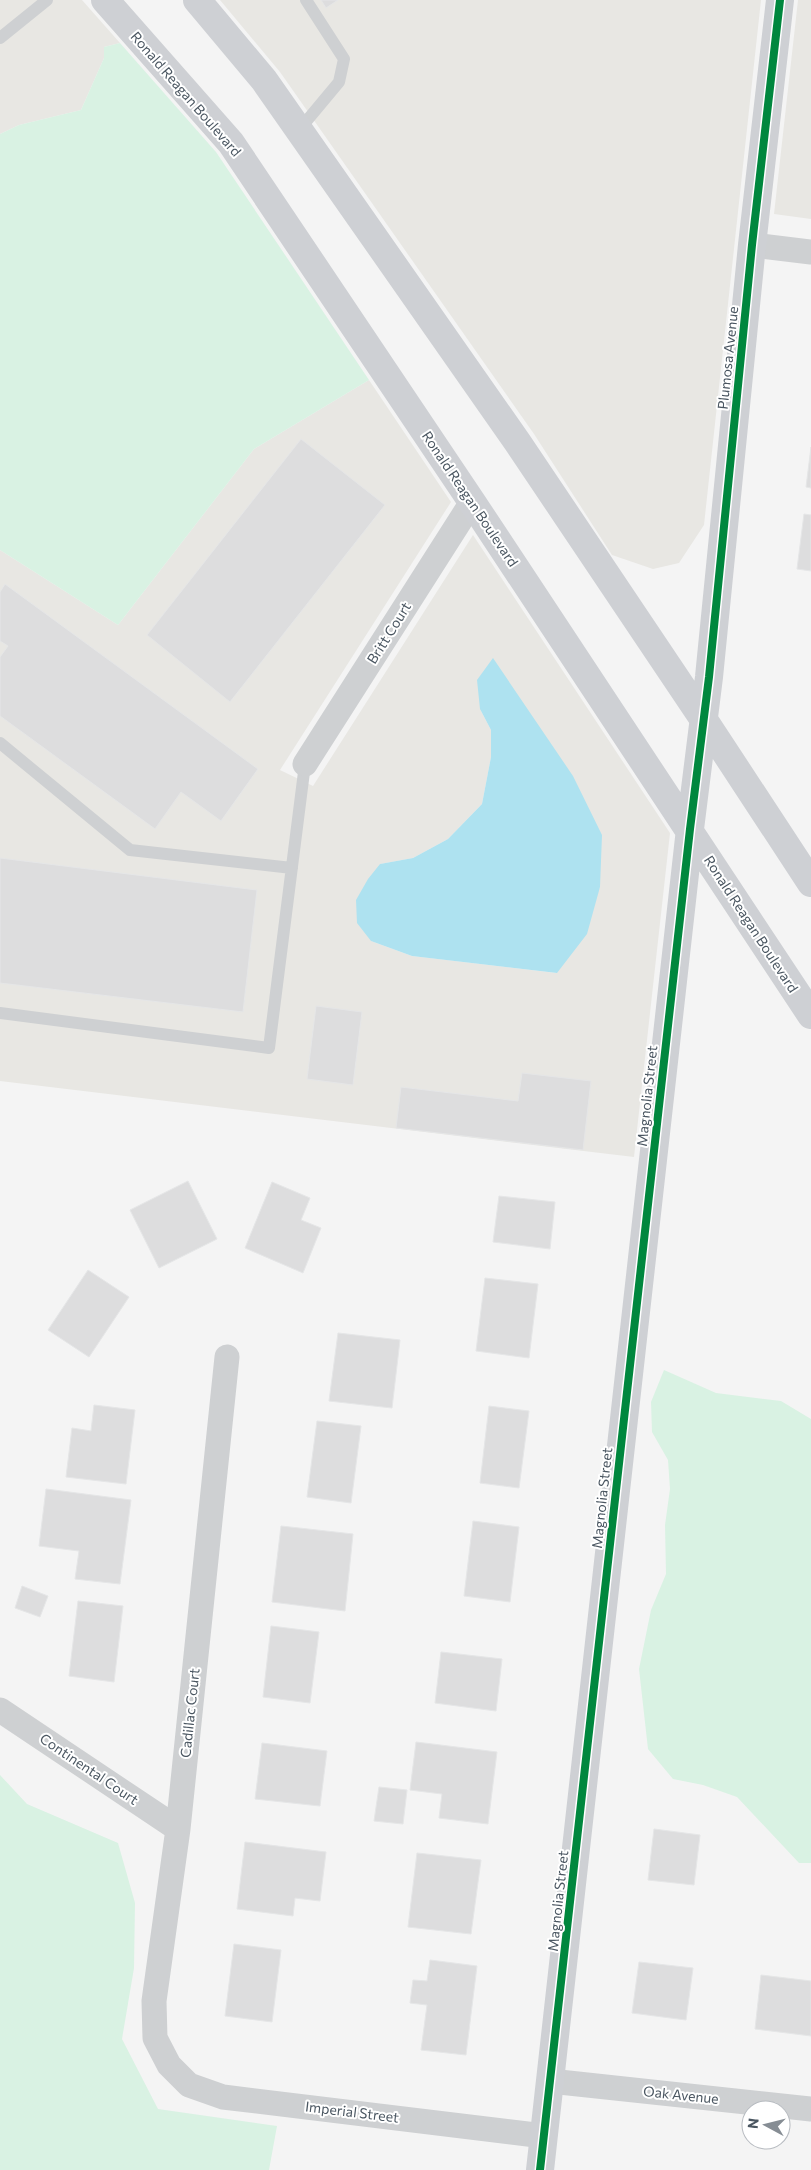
<svg xmlns="http://www.w3.org/2000/svg" width="811" height="2170" viewBox="0 0 811 2170" font-family="Commissioner,sans-serif">
  <style>
    .commercial { fill: #e8e7e3; fill-rule: evenodd }
    .green { fill: #d9f2e3 }
    .water { fill: #aee2f0 }
    .building { fill: #ddddde; stroke: #e5e6e7 }
    .lines { fill: none; stroke-linecap: round; stroke-linejoin: round }
    .lane { stroke: #ced0d2; stroke-width: 12 }
    .street { stroke: #ced0d2; stroke-width: 25 }
    .secondary { stroke: #ced0d4; stroke-width: 28 }
    .cycleway-casing { stroke: #fff; stroke-width: 11 }
    .cycleway { stroke: #00873e; stroke-width: 8 }
    .labels { text-anchor: middle; stroke-width: 4; stroke-linejoin: round; paint-order: stroke }
    .street-label { font-size: 14px; fill: #4a5661; stroke: #fff }
  </style>
  <rect width="100%" height="100%" fill="#f4f4f4"/>
  <!-- commercial -->
  <path class="commercial" d="M0,0H82L120,43L104,47V58L81,110L19,125L0,134Z
    M220,0H761L704,525L679,563L653,569L612,555L534,434L280,72Z
    M798,0H811V219L774,214Z
    M369,380L451,502L280,770L313,786L473,535L670,833L634,1157L0,1081V550L118,625L254,449ZM480,709L600,887L556,973L412,956L371,941L380,864L413,858L448,839L482,804L491,757V730Z"/>
  <!-- green -->
  <path class="green" d="M120,43L216,152L369,380L254,449L118,625L0,550V134L19,125L81,110L104,58V47Z
    M664,1370L716,1393L781,1401L811,1419V1863H799L737,1797L703,1785L673,1779L648,1749L639,1669L651,1610L666,1574L665,1525L670,1489L668,1460L652,1432L651,1402Z
    M0,1775L27,1804L118,1843L135,1903L134,1968L122,2039L158,2109L277,2126L269,2170H0Z"/>
  <!-- water -->
  <path class="water" d="M493,658L573,776L602,835L600,887L587,934L557,973L412,956L371,941L357,923L356,900L368,879L380,864L413,858L448,839L482,804L491,757V730L480,709L477,680Z"/>
  <!-- building -->
  <path class="building" d="M321,0H338L326,8Z
    M301,439L385,505L230,702L147,635Z
    M811,447V488L806,487Z
    M804,514L811,515V571L797,569Z
    M5,584L258,769L221,821L181,792L155,829L0,716V657L8,646L0,641V592Z
    M0,858L257,890L243,1012L0,983Z
    M316,1006L362,1012L353,1085L307,1079Z
    M522,1073L591,1081L583,1150L396,1128L401,1087L518,1101Z
    M188,1181L217,1239L159,1268L130,1210Z
    M272,1182L310,1198L301,1220L321,1228L303,1273L245,1248Z
    M499,1196L555,1202L550,1249L493,1242Z
    M88,1270L129,1297L89,1357L48,1330Z
    M485,1278L538,1284L529,1358L476,1351Z
    M338,1333L400,1340L392,1408L329,1401Z
    M94,1405L135,1410L126,1484L66,1477L72,1428L91,1431Z
    M489,1406L529,1411L519,1488L480,1483Z
    M317,1421L361,1426L351,1503L307,1497Z
    M46,1489L131,1500L120,1584L75,1579L79,1551L39,1546Z
    M473,1521L519,1527L510,1602L464,1596Z
    M281,1526L353,1534L345,1611L272,1602Z
    M22,1586L48,1596L40,1617L15,1608Z
    M78,1601L123,1606L114,1682L69,1676Z
    M271,1626L319,1632L310,1703L263,1697Z
    M441,1652L502,1659L496,1711L435,1703Z
    M416,1742L497,1752L488,1824L439,1818L442,1794L410,1790Z
    M262,1743L327,1751L320,1806L255,1799Z
    M379,1787L407,1790L403,1824L374,1821Z
    M654,1829L700,1835L694,1885L648,1880Z
    M245,1842L326,1852L320,1901L295,1898L293,1916L237,1909Z
    M417,1853L481,1860L471,1934L408,1927Z
    M234,1944L281,1950L272,2022L225,2016Z
    M430,1960L477,1966L466,2055L421,2050L427,2005L410,2003L413,1980L427,1981Z
    M639,1962L693,1968L686,2020L632,2013Z
    M761,1975L811,1981V2036L755,2029Z"/>
  <g class="lines">
    <!-- lane -->
    <path class="lane" d="M0,38L47,0
      M299,130L339,82L344,59L306,0
      M0,743L130,850L292,868
      M0,1013L269,1048L305,764"/>
    <!-- street -->
    <path class="street" d="M752,245L811,252
      M305,764L472,502
      M227,1357L178,1829L154,2001L155,2038L169,2065L189,2085L223,2097L544,2136
      M0,1710L178,1829
      M550,2081L811,2109"/>
    <!-- secondary -->
    <path class="secondary" d="M105,0L231,143L472,502L811,1015
      M197,0L264,80L518,443L704,720L811,883
      M540,2170L690,829L709,677L752,245L780,0"/>
    <!-- cycleway casing -->
    <g class="cycleway-casing">
      <path id="cycleway" d="M540,2170L690,829L709,677L752,245L780,0"/>
    </g>
    <!-- cycleway -->
    <use href="#cycleway" class="cycleway"/>
  </g>
  <g class="labels">
    <!-- street labels -->
    <g class="street-label">
      <text transform="translate(186 94) rotate(49)" y="5">Ronald Reagan Boulevard</text>
      <text transform="translate(728 358) rotate(-84)" y="5">Plumosa Avenue</text>
      <text transform="translate(470 499) rotate(56)" y="5">Ronald Reagan Boulevard</text>
      <text transform="translate(389 633) rotate(-58)" y="5">Britt Court</text>
      <text transform="translate(751 924) rotate(57)" y="5">Ronald Reagan Boulevard</text>
      <text transform="translate(647 1096) rotate(-84)" y="5">Magnolia Street</text>
      <text transform="translate(602 1498) rotate(-84)" y="5">Magnolia Street</text>
      <text transform="translate(190 1713) rotate(-84)" y="5">Cadillac Court</text>
      <text transform="translate(89 1769) rotate(34)" y="5">Continental Court</text>
      <text transform="translate(558 1901) rotate(-84)" y="5">Magnolia Street</text>
      <text transform="translate(681 2095) rotate(6)" y="5">Oak Avenue</text>
      <text transform="translate(352 2112) rotate(7)" y="5">Imperial Street</text>
    </g>
  </g>
  <!-- north arrow -->
  <g transform="translate(766 2125) rotate(277)"><circle r="24" fill="#ffffff" stroke="#b7bbc0"/>
  <path d="M0-4L9 19L0 12L-9 19Z" fill="#868d94"/>
  <text y="-8" font-size="14" font-weight="bold" text-anchor="middle" fill="#4a5661">N</text>
  </g>
</svg>
